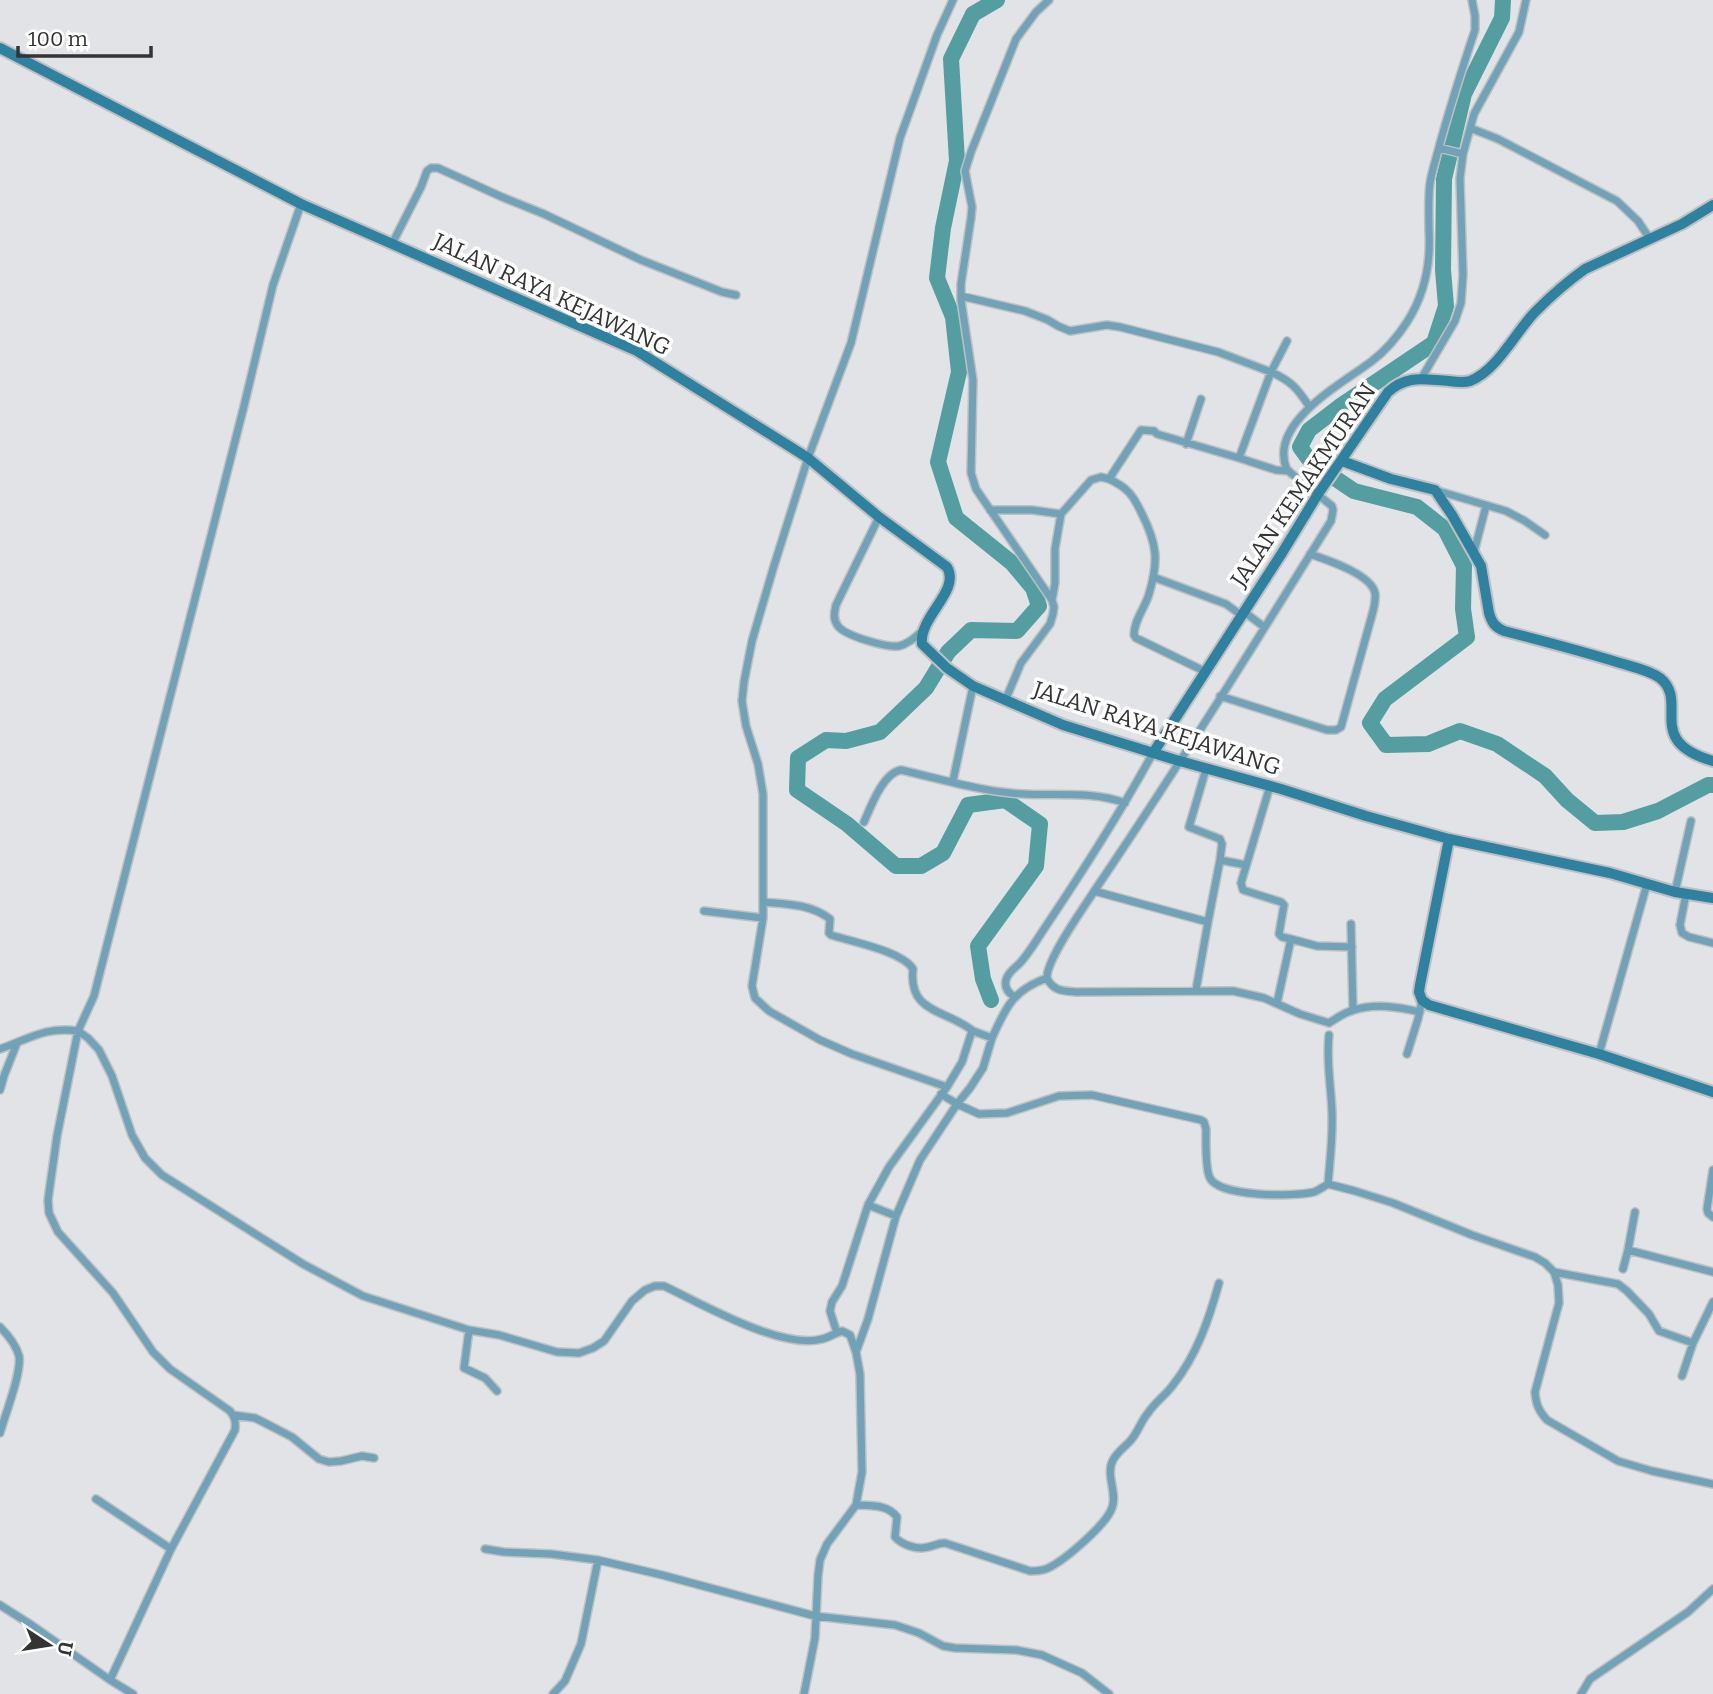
<svg xmlns="http://www.w3.org/2000/svg" width="1713" height="1694" viewBox="0 0 1713 1694" font-family="Bitter,serif">
  <style>
    .lines { fill: none; stroke-linecap: round; stroke-linejoin: round }
    .river { stroke: #549ea1; stroke-width: 16 }
    .street-casing { stroke: #bec0c3; stroke-width: 10 }
    .secondary-casing { stroke: #bec0c3; stroke-width: 14 }
    .street { stroke: #71a2b7; stroke-width: 7 }
    .secondary { stroke: #2e819f; stroke-width: 10 }
    .labels { text-anchor: middle; stroke-width: 7; stroke-linejoin: round; paint-order: stroke }
    .street-label { font-size: 23px; fill: #333435; stroke: #fff }
  </style>
  <rect width="100%" height="100%" fill="#e1e3e6"/>
  <g class="lines">
    <!-- river -->
    <path class="river" d="M1503,0L1502,18L1464,94L1444,179L1443,270L1446,306L1434,343L1339,407L1309,430L1300,447L1311,462L1354,491L1417,507L1445,529L1464,566L1463,609L1467,637L1385,699L1370,723L1386,745L1428,744L1460,731L1497,744L1545,776L1567,800L1595,823L1623,822L1658,811L1708,785H1713
      M991,1000L983,979L978,946L1036,866L1040,824L1005,800L968,805L943,853L921,866H896L847,824L797,790L798,758L826,740L846,741L880,732L926,688L948,652L971,630L1017,631L1039,606L1033,588L1012,563L956,518L938,462L959,372L953,317L937,278L943,228L957,161L951,59L973,14L997,0"/>
    <!-- street casing -->
    <g class="street-casing">
      <path id="street" d="M1049,0L1036,12L1016,39L971,152L965,171L972,207L971,218L961,284V300L973,380L971,473L976,489L1052,600
        M1470,128L1498,139L1617,201L1638,221L1650,239
        M1439,148L1463,154
        M301,204L273,285L244,406L94,996L78,1031L88,1038L99,1050L112,1076L132,1135L145,1158L162,1175L303,1264L363,1296L469,1330L499,1335L557,1352L579,1353L593,1348L604,1341L632,1301L645,1290L655,1286H664C702,1304 781,1350 822,1339C827,1338 832,1335 837,1333L830,1311L832,1302L842,1286L868,1205L889,1167L947,1087L962,1062L971,1034L973,1031L992,1038C1006,1007 1013,990 1047,978C1046,960 1084,907 1095,890C1177,769 1254,645 1331,521L1333,510L1332,506L1287,470C1267,423 1342,384 1372,361C1385,351 1398,336 1407,322C1425,294 1431,263 1429,230C1429,214 1428,199 1430,183C1432,171 1436,159 1439,147C1450,107 1462,69 1475,30V16L1472,0
        M392,244L421,187L427,171L431,168H438L502,197L544,214L641,260L722,292L736,295
        M961,296L1025,311L1048,320L1058,326L1070,331L1107,325L1120,327L1218,352L1271,372L1287,341
        M1421,379L1455,321L1461,303L1463,275L1460,178L1463,154L1474,114L1519,32L1526,0
        M1186,444L1201,399
        M1239,458L1276,470L1289,471
        M1109,479C1128,488 1133,495 1142,514C1157,544 1159,561 1149,594C1145,608 1134,620 1134,635L1136,638L1204,671
        M1435,490L1506,511L1525,521L1545,535
        M990,510H1032L1061,514
        M879,517L836,605C834,613 833,620 838,626C845,636 888,648 899,646C908,644 916,637 922,631
        M1474,552L1486,506
        M1153,577L1226,604L1241,615
        M1243,611L1264,627
        M1220,696L1327,730H1336L1341,727L1372,615C1374,608 1376,601 1375,593C1371,574 1327,560 1310,554
        M1005,701L1021,663L1050,624L1053,614L1054,607L1052,600L1055,583V549L1061,514L1091,480L1101,477L1109,479L1141,430L1154,431L1157,434L1239,458L1271,372C1291,381 1297,388 1309,406
        M1206,769L1189,827L1220,839L1222,844L1220,860L1246,865
        M953,781L973,686
        M1270,786L1241,883L1243,890L1281,902L1284,905L1279,934L1282,937L1291,939L1277,1003
        M864,822C871,806 883,773 901,770C941,779 983,792 1023,794C1058,796 1092,791 1125,803
        M1094,891L1208,922L1196,990
        M1675,892L1691,821
        M1686,894L1680,925L1682,933L1689,937L1713,943
        M763,902C786,904 811,904 830,919L829,933L831,935C852,942 902,951 913,969C908,1014 946,1009 973,1031
        M704,911L763,918
        M1208,922L1220,860
        M1351,924L1353,1010
        M1291,939L1317,946L1352,947
        M1047,978C1053,991 1063,991 1076,992L1233,991L1264,998L1300,1014L1329,1023C1337,1018 1345,1012 1354,1010C1375,1003 1398,1007 1420,1012
        M1015,997C1008,993 1004,988 1006,980C1008,972 1015,968 1020,963C1028,954 1035,943 1042,932C1081,874 1119,815 1153,753
        M0,1049C29,1039 46,1026 78,1031L57,1136L48,1200L49,1213L58,1232L113,1293L153,1352L170,1369L230,1411C235,1417 236,1422 235,1430L171,1549L110,1680L33,1626L0,1605
        M1407,1054L1418,1019L1422,1000
        M1599,1054L1647,884
        M947,1087L852,1054L820,1040L769,1011L755,998L752,986L763,918V794L758,764L746,726L742,701L744,682L752,641L773,569L808,458L851,343L900,138L937,35L953,0
        M0,1090L4,1076L17,1043
        M941,1094L957,1104L970,1088L983,1068L992,1038
        M1713,1170L1707,1209L1708,1213L1713,1217
        M1328,1184L1355,1191L1393,1203L1472,1235L1535,1257L1545,1263L1554,1272L1618,1284L1627,1291L1649,1314L1659,1331L1693,1343
        M868,1205L896,1216
        M1628,1250L1635,1212
        M1623,1269L1628,1250L1713,1272
        M1554,1272L1558,1285L1559,1303L1535,1392C1536,1405 1539,1411 1547,1420L1618,1461L1652,1471L1713,1484
        M0,1327C8,1335 16,1345 19,1356C22,1372 5,1415 0,1433
        M469,1330L464,1368L485,1378L497,1391
        M856,1352L868,1319L896,1216L920,1160L957,1104L979,1114L1007,1113L1059,1096L1092,1095L1201,1120L1204,1122L1206,1129C1206,1140 1205,1169 1210,1178C1219,1197 1294,1197 1314,1192C1319,1190 1323,1187 1328,1184C1330,1160 1333,1137 1332,1112C1331,1086 1326,1061 1329,1035
        M1682,1376L1693,1343L1713,1302
        M233,1415L255,1418L265,1423L292,1437L319,1459L329,1462L341,1461L362,1456L374,1458
        M96,1499L171,1549
        M856,1505C871,1506 887,1504 897,1517L895,1537C902,1545 917,1550 928,1547C934,1546 938,1543 945,1543L1030,1571C1036,1571 1040,1571 1046,1569C1063,1562 1106,1525 1112,1508C1118,1493 1105,1475 1113,1460C1117,1452 1125,1447 1131,1440C1138,1432 1141,1421 1148,1413C1155,1402 1166,1395 1173,1385C1197,1355 1209,1319 1219,1283
        M485,1549L504,1552L551,1554L598,1560L662,1575L815,1616L895,1625L919,1633L943,1646L955,1648L1016,1650L1042,1655L1082,1673L1109,1694
        M110,1680L133,1694
        M553,1694L565,1681L581,1644L598,1560
        M804,1694L815,1638L818,1576L820,1560L827,1544L856,1505L862,1472L860,1374L856,1352L850,1335L842,1331L837,1333
        M1581,1694L1590,1679L1688,1612L1713,1589"/>
    </g>
    <!-- secondary casing -->
    <g class="secondary-casing">
      <path id="secondary" d="M0,48L301,204L637,351L789,446L808,458L879,517L947,567C961,591 919,616 922,644L947,668L973,686L1063,725L1176,760L1281,789L1366,816L1449,839L1610,873L1675,892L1713,898
        M1342,461L1391,479L1435,490L1452,515L1481,566L1489,613C1492,623 1495,627 1504,631C1543,641 1581,651 1620,663C1633,667 1649,670 1660,678C1690,702 1643,741 1713,761
        M1153,753L1282,553L1318,494L1388,392C1408,374 1425,380 1449,381C1456,382 1464,383 1470,381C1497,371 1516,331 1536,311C1551,296 1568,281 1585,269L1682,224L1713,205
        M1449,839L1420,985L1419,992L1422,1000L1429,1005L1599,1054L1713,1092"/>
    </g>
    <!-- street -->
    <use href="#street" class="street"/>
    <!-- secondary -->
    <use href="#secondary" class="secondary"/>
  </g>
  <g class="labels">
    <!-- street labels -->
    <g class="street-label">
      <text transform="translate(552 294) rotate(25)" y="8">JALAN RAYA KEJAWANG</text>
      <text transform="translate(1303 485) rotate(-56)" y="8">JALAN KEMAKMURAN</text>
      <text transform="translate(1157 728) rotate(18)" y="8">JALAN RAYA KEJAWANG</text>
    </g>
  </g>
  <!-- north arrow -->
  <g transform="translate(49 1645) rotate(102)" stroke="#ffffff" stroke-width="5" paint-order="stroke">
  <path d="M0-5L12 26L0 18L-12 26Z" fill="#333435"/>
  <text y="-10" font-size="19" font-weight="bold" text-anchor="middle" fill="#333435">U</text>
  </g>
  <!-- scale -->
  <path d="M18 46v10h133v-10" fill="none" stroke="#333435" stroke-width="3.5"/>
  <text x="28" y="46" font-size="21" fill="#333435" stroke="#ffffff" stroke-width="5" paint-order="stroke">100 m</text>
</svg>
